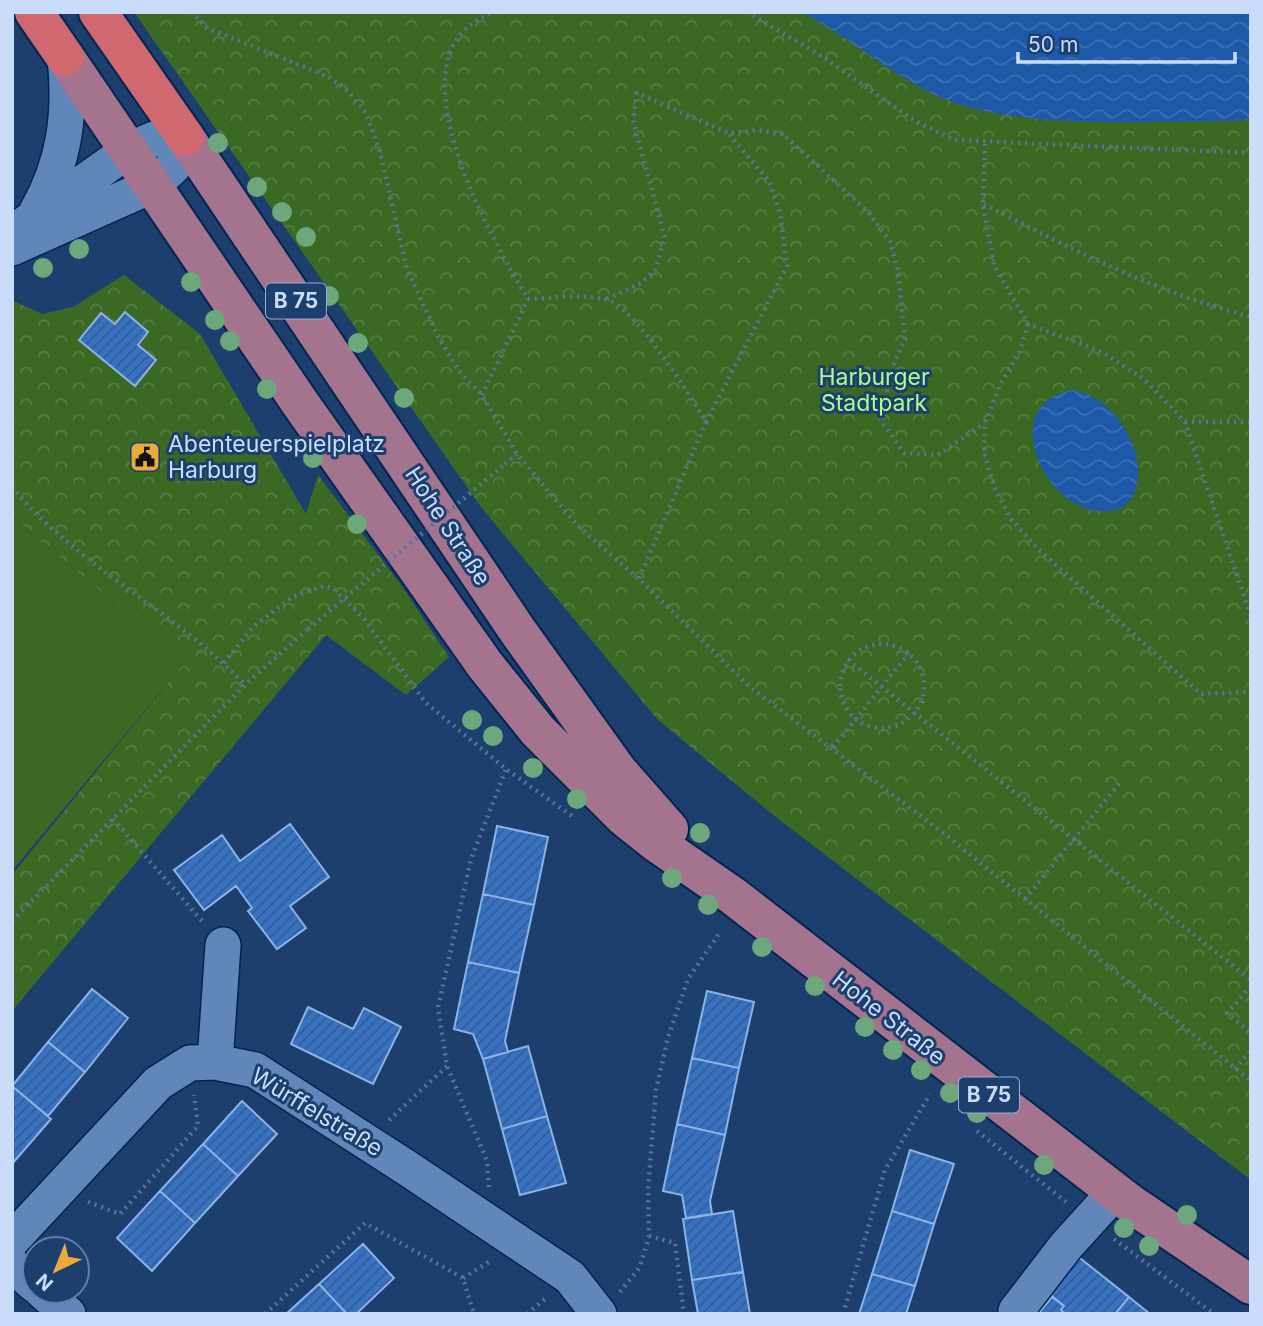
<svg xmlns="http://www.w3.org/2000/svg" width="1263" height="1326" viewBox="0 0 1263 1326" font-family="Inter,sans-serif">
  <style>
    .park { fill: url(#park-crowns) }
    .pitch { fill: #3b6924 }
    .water { fill: url(#water-waves) }
    .building { fill: url(#building-hatch); stroke: #8bb2e9; stroke-width: 2 }
    .lines { fill: none; stroke-linecap: round; stroke-linejoin: round }
    .minor-casing { stroke: #022451; stroke-width: 38 }
    .major-casing { stroke: #022451; stroke-width: 42 }
    .highway-casing { stroke: #022451; stroke-width: 42 }
    .path { stroke: #57749d; stroke-width: 4.5; stroke-dasharray: 2 5; stroke-linecap: butt }
    .minor { stroke: #6186ba; stroke-width: 35 }
    .major { stroke: #a4748e; stroke-width: 38 }
    .highway { stroke: #d06870; stroke-width: 38 }
    .path-bridge { stroke: #57749d; stroke-width: 4.5; stroke-dasharray: 2 5; stroke-linecap: butt }
    .tree { fill: #6ca87c }
    .labels { text-anchor: middle; stroke-width: 6; stroke-linejoin: round; paint-order: stroke }
    .shield { fill: #1d3f6e; stroke: #95aed0; stroke-width: 2 }
    .shield-label { font-size: 21px; font-weight: bold; fill: #c9ddfa }
    .park-label { font-size: 23px; fill: #adfd88; stroke: #1d3f6e }
    .poi-label { font-size: 23px; fill: #c9ddfa; stroke: #1d3f6e; text-anchor: start }
    .street-label { font-size: 23px; fill: #c9ddfa; stroke: #1d3f6e }
  </style>
  <defs>
    <pattern id="park-crowns" width="20" height="18" patternUnits="userSpaceOnUse" patternTransform="scale(1.75)"><rect width="20" height="18" fill="#3b6924"/><path d="M2 6a3 3 0 1 1 6 0M12 15a3 3 0 1 1 6 0" fill="none" stroke="#567e45"/></pattern>
    <pattern id="water-waves" width="16" height="10" patternUnits="userSpaceOnUse" patternTransform="scale(1.75)"><rect width="16" height="10" fill="#1d59a7"/><path d="M0 5q4-4 8 0t8 0" fill="none" stroke="#3c70b4"/></pattern>
    <pattern id="building-hatch" width="6" height="6" patternUnits="userSpaceOnUse" patternTransform="scale(1.75)"><rect width="6" height="6" fill="#3671c2"/><path d="M-1 1l2-2M0 6l6-6M5 7l2-2" fill="none" stroke="#395c8c"/></pattern>
  </defs>
  <rect width="100%" height="100%" fill="#1d3f6e"/>
  <!-- park -->
  <path class="park" d="M134,12H1251V1180L777,818L657,719L481,507Z
    M124,275L200,334L306,514L318,475L401,585L449,657L406,695L326,635L12,1011V875L185,662L12,517V305L14,301L42,314L73,307Z"/>
  <!-- pitch -->
  <path class="pitch" d="M12,517L185,662L12,871Z"/>
  <!-- water -->
  <path class="water" d="M802,12H1251V118L1239,121C1150,120 1007,133 929,92C885,69 846,36 802,12Z
    M1074,390C1113,397 1145,447 1137,484C1135,494 1129,505 1119,509C1052,531 988,402 1074,390Z"/>
  <!-- building -->
  <path class="building" d="M125,312L148,332L138,345L156,360L135,386L79,340L101,313L115,324Z
    M290,824L329,877L290,906L306,928L277,949L248,911L252,908L236,886L204,910L174,870L222,835L240,861Z
    M497,826L548,837L534,905L483,894Z
    M483,894L534,905L519,973L468,962Z
    M468,962L519,973L505,1041L508,1052L483,1059L473,1034L454,1029Z
    M92,989L128,1018L85,1072L48,1042Z
    M707,991L754,1002L739,1068L692,1058Z
    M308,1007L353,1029L364,1008L401,1027L373,1084L291,1044Z
    M48,1042L85,1072L48,1116L12,1086Z
    M528,1046L547,1116L502,1129L483,1059Z
    M692,1058L739,1068L725,1135L677,1124Z
    M12,1086L51,1119L12,1164Z
    M242,1101L277,1134L238,1176L203,1144Z
    M547,1116L566,1183L520,1195L502,1129Z
    M677,1124L725,1135L710,1201L712,1214L686,1218L682,1195L663,1191Z
    M203,1144L238,1176L195,1223L160,1191Z
    M910,1150L954,1164L934,1224L892,1211Z
    M160,1191L195,1223L152,1271L117,1238Z
    M733,1211L743,1272L692,1280L683,1219Z
    M892,1211L934,1224L915,1286L872,1274Z
    M363,1244L394,1278L356,1314H347L319,1284Z
    M1071,1251L1129,1297L1115,1314H1065L1061,1310L1064,1306L1042,1288Z
    M743,1272L750,1314H698L692,1280Z
    M872,1274L915,1286L906,1314H859Z
    M319,1284L347,1314H286Z
    M1052,1297L1064,1306L1061,1310L1065,1314H1038Z
    M1129,1297L1150,1314H1115Z"/>
  <g class="lines">
    <!-- minor casing -->
    <g class="minor-casing">
      <path id="minor" d="M37,211C65,162 71,112 65,57
        M12,233L129,150L154,139L185,137L173,167L153,185L12,248
        M215,1062L223,945
        M12,1240L158,1083L190,1063L215,1062L255,1070L407,1168L570,1277L599,1314
        M12,1265L35,1285
        M42,1291L68,1314
        M1016,1311L1066,1246L1115,1192"/>
    </g>
    <!-- major casing -->
    <g class="major-casing">
      <path id="major" d="M65,57L300,403L485,665L538,731L624,817L658,844L733,896L1131,1204L1251,1285
        M185,137L517,630L618,771L669,829"/>
    </g>
    <!-- highway casing -->
    <g class="highway-casing">
      <path id="highway" d="M34,12L65,57
        M98,12L185,137"/>
    </g>
    <!-- path -->
    <path class="path" d="M191,12L207,28L329,77L349,92L366,113L380,152L407,269L438,336L458,370L482,395L517,454L578,526L639,579L750,687L947,836L1251,1081
      M497,12C380,45 491,238 528,299
      M747,12L826,59L915,121L954,140L1251,153
      M985,144L983,204L994,265L1028,324L1102,352L1144,379L1185,422L1251,617
      M984,204C1071,249 1155,292 1251,317
      M528,299C552,298 579,294 604,299C635,305 689,395 706,422L639,579
      M607,299L641,283L655,270L665,238L633,120L637,93L728,133L757,130L783,134L867,211L890,241L898,271L905,339L890,373L882,422L904,453L938,455L985,423
      M1028,324L1019,353L1001,383L985,423L984,453L994,487L1011,519L1040,551L1201,694L1251,692
      M482,395L528,299
      M706,422L787,266L780,213L769,181L729,134
      M1185,422H1251
      M505,464L517,454
      M12,487C78,567 175,611 245,685
      M840 686a42 42 0 1 1 84 0a42 42 0 1 1-84 0Z
      M848,660L1251,980
      M224,663L254,626L292,597L324,586L334,589L364,619L426,703L506,769L572,816
      M833,747L909,653
      M113,819L202,921
      M1025,899L1122,780
      M12,921L245,685L308,629
      M1251,986L1227,1013L1251,1033
      M1235,1069L1251,1050
      M389,1120L447,1066
      M977,1131L1066,1202
      M489,1187L487,1161L447,1066L438,1008L471,859L506,769
      M88,1202L120,1214L198,1126L194,1095
      M649,1236L675,1243L684,1314
      M1114,1239L1214,1314
      M463,1278L489,1262
      M620,1292L640,1267L649,1236L648,1190L656,1090L668,1037L688,979L720,932
      M265,1314L365,1223L463,1278L474,1314
      M527,1314L546,1298
      M843,1314L885,1170L930,1094"/>
    <!-- minor -->
    <use href="#minor" class="minor"/>
    <!-- major -->
    <use href="#major" class="major"/>
    <!-- highway -->
    <use href="#highway" class="highway"/>
    <!-- path-bridge -->
    <path class="path-bridge" d="M308,629L505,464"/>
  </g>
  <!-- trees -->
  <g class="tree">
    <circle cx="218" cy="143" r="10"/>
    <circle cx="257" cy="187" r="10"/>
    <circle cx="282" cy="212" r="10"/>
    <circle cx="306" cy="237" r="10"/>
    <circle cx="79" cy="249" r="10"/>
    <circle cx="43" cy="268" r="10"/>
    <circle cx="191" cy="282" r="10"/>
    <circle cx="329" cy="296" r="10"/>
    <circle cx="215" cy="320" r="10"/>
    <circle cx="230" cy="341" r="10"/>
    <circle cx="358" cy="343" r="10"/>
    <circle cx="267" cy="389" r="10"/>
    <circle cx="404" cy="398" r="10"/>
    <circle cx="313" cy="458" r="10"/>
    <circle cx="357" cy="524" r="10"/>
    <circle cx="472" cy="720" r="10"/>
    <circle cx="493" cy="736" r="10"/>
    <circle cx="533" cy="768" r="10"/>
    <circle cx="577" cy="799" r="10"/>
    <circle cx="700" cy="833" r="10"/>
    <circle cx="672" cy="878" r="10"/>
    <circle cx="708" cy="905" r="10"/>
    <circle cx="762" cy="947" r="10"/>
    <circle cx="815" cy="986" r="10"/>
    <circle cx="865" cy="1027" r="10"/>
    <circle cx="893" cy="1050" r="10"/>
    <circle cx="921" cy="1070" r="10"/>
    <circle cx="950" cy="1093" r="10"/>
    <circle cx="977" cy="1113" r="10"/>
    <circle cx="1044" cy="1165" r="10"/>
    <circle cx="1187" cy="1215" r="10"/>
    <circle cx="1124" cy="1228" r="10"/>
    <circle cx="1149" cy="1246" r="10"/>
  </g>
  <!-- icons -->
  <defs>
    <g id="civic-square" transform="scale(1.575)"><rect x="-9" y="-9" width="18" height="18" rx="4" fill="#ebaa39" stroke="#1d3f6e"/><path d="M-.6-6.5H3V-4.5H.6V-3L4-1V1h2V6H-6V1h2V-1L-.6-3ZM-1.2 2.5V6h2.4V2.5Z" fill="#111"/></g>
  </defs>
  <g fill-rule="evenodd">
    <use href="#civic-square" x="145" y="457"/>
  </g>
  <g class="labels">
    <!-- shield labels -->
    <g class="shield">
      <rect x="266" y="283.5" width="60" height="35" rx="5"/>
      <rect x="959" y="1077.5" width="60" height="35" rx="5"/>
    </g>
    <g class="shield-label">
      <text x="296" y="308">B 75</text>
      <text x="989" y="1102">B 75</text>
    </g>
    <!-- park labels -->
    <g class="park-label">
      <text x="874" y="385">Harburger<tspan x="874" dy="26">Stadtpark</tspan></text>
    </g>
    <!-- poi labels -->
    <g class="poi-label">
      <text x="168" y="452">Abenteuerspielplatz<tspan x="168" dy="26">Harburg</tspan></text>
    </g>
    <!-- street labels -->
    <g class="street-label">
      <text transform="translate(448 526) rotate(57)" y="8">Hohe Straße</text>
      <text transform="translate(889 1018) rotate(38)" y="8">Hohe Straße</text>
      <text transform="translate(317 1112) rotate(31)" y="8">Würffelstraße</text>
    </g>
  </g>
  <!-- border -->
  <rect width="1263" height="1326" fill="none" stroke="#c9ddfa" stroke-width="28"/>
  <!-- north arrow -->
  <g transform="translate(56 1270) rotate(223)"><circle r="33" fill="#1d3f6e" stroke="#627ea6" stroke-width="2"/>
  <path d="M0-5L12 26L0 18L-12 26Z" fill="#ebaa39"/>
  <text y="-10" font-size="19" font-weight="bold" text-anchor="middle" fill="#c9ddfa">N</text>
  </g>
  <!-- scale -->
  <path d="M1018 52v10h217v-10" fill="none" stroke="#c9ddfa" stroke-width="3.5"/>
  <text x="1028" y="52" font-size="21" fill="#c9ddfa" stroke="#1d3f6e" stroke-width="5" paint-order="stroke">50 m</text>
</svg>
